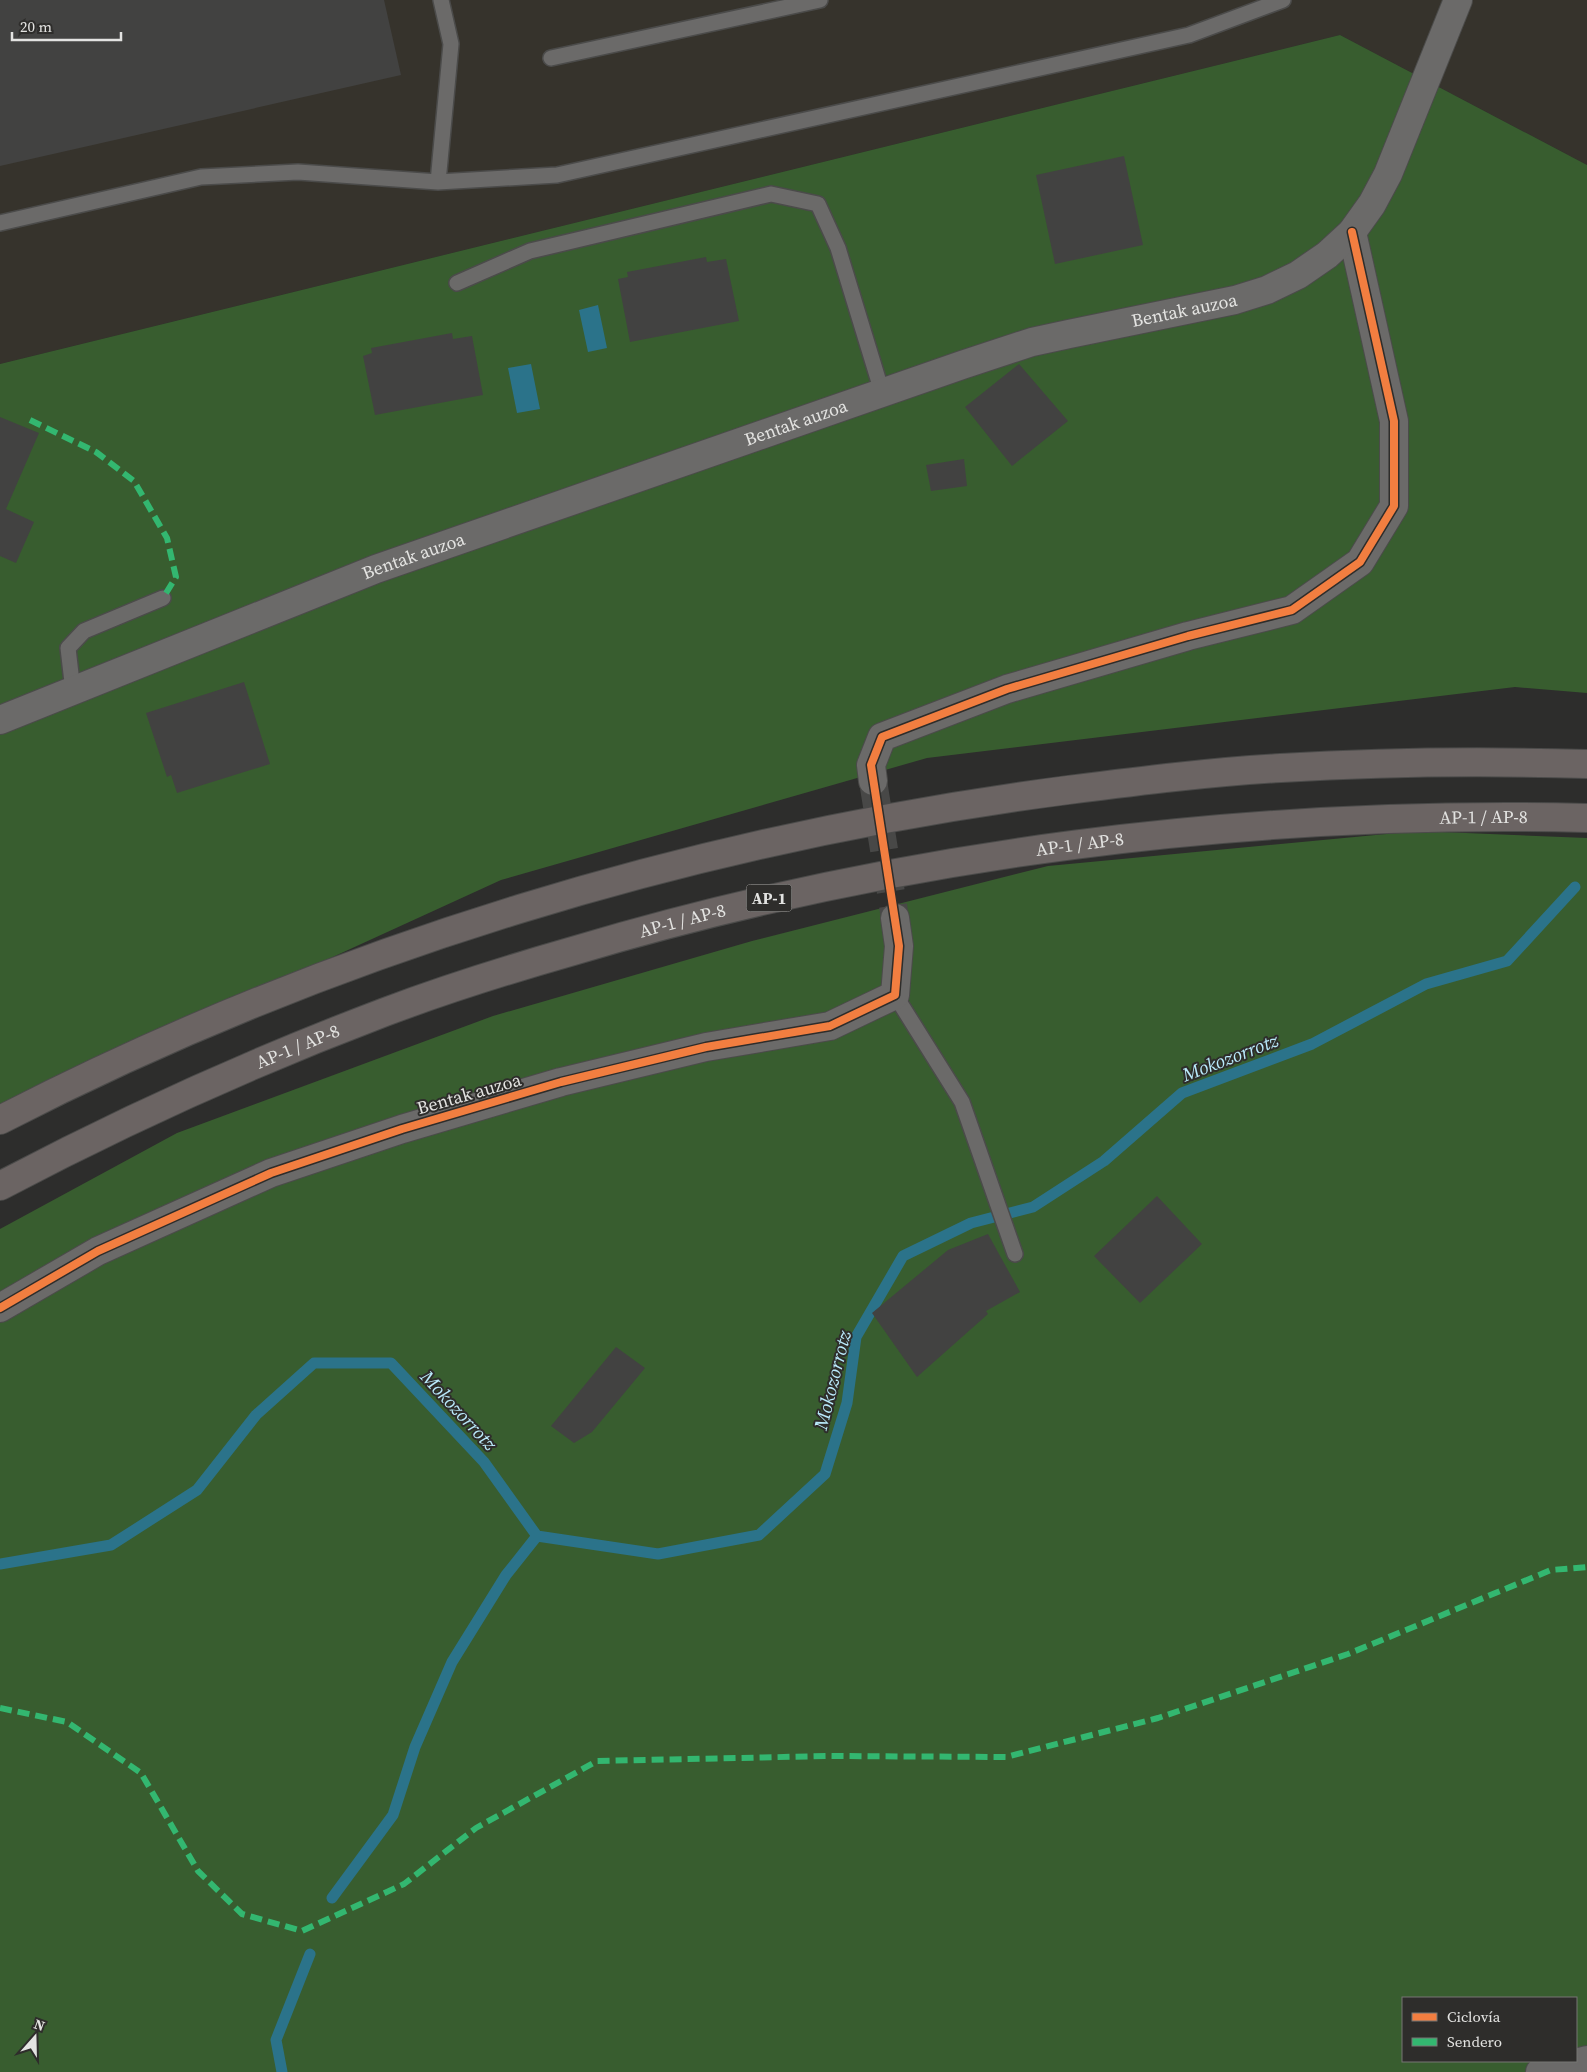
<svg xmlns="http://www.w3.org/2000/svg" width="1587" height="2072" viewBox="0 0 1587 2072" font-family="'Source Serif 4',serif">
  <style>
    .built { fill: #36332c }
    .green { fill: #385d2f; fill-rule: evenodd }
    .water { fill: #2b738a }
    .lines { fill: none; stroke-linecap: round; stroke-linejoin: round }
    .stream { stroke: #2b738a; stroke-width: 11 }
    .building { fill: #424241 }
    .street-tunnel { stroke: #484847; stroke-width: 28; stroke-dasharray: 28 14; stroke-linecap: butt }
    .lane-casing { stroke: #4b4b4a; stroke-width: 18 }
    .street-casing { stroke: #4b4b4a; stroke-width: 30 }
    .secondary-casing { stroke: #4b4b4a; stroke-width: 30 }
    .highway-casing { stroke: #4b4b4a; stroke-width: 30 }
    .lane { stroke: #6b6a69; stroke-width: 15 }
    .street { stroke: #6b6a69; stroke-width: 28 }
    .secondary { stroke: #6b6a69; stroke-width: 28 }
    .highway { stroke: #6b6463; stroke-width: 28 }
    .quiet { stroke: #33b770; stroke-width: 6; stroke-dasharray: 12 6; stroke-linecap: butt }
    .cycleway-casing { stroke: #2e2d2b; stroke-width: 11 }
    .cycleway { stroke: #f27e40; stroke-width: 8 }
    .labels { text-anchor: middle; stroke-width: 4; stroke-linejoin: round; paint-order: stroke }
    .shield { fill: #2e2d2b; stroke: #adacaa; stroke-width: 1 }
    .shield-label { font-size: 16px; font-weight: bold; fill: #e3e3e1 }
    .street-label { font-size: 18px; fill: #e3e3e1; stroke: #2e2d2b }
    .water-label { font-size: 19px; font-style: italic; fill: #baeafb; stroke: #2e2d2b }
  </style>
  <rect width="100%" height="100%" fill="#2d2d2c"/>
  <!-- built -->
  <path class="built" d="M0,0H1587V165L1340,35L0,364Z"/>
  <!-- green -->
  <path class="green" d="M1340,35L1587,165V693L1515,687L927,758L501,880L0,1109V364Z
    M1418,831L1587,838V2072H0V1229L177,1133L493,1016L752,941L1048,866ZM1403,1998H1576V2061H1403Z"/>
  <!-- water -->
  <path class="water" d="M598,305L607,348L588,352L579,310Z
    M531,364L540,409L517,413L508,368Z"/>
  <g class="lines">
    <!-- stream -->
    <path class="stream" d="M0,1564L111,1545L197,1490L256,1415L314,1363H391L484,1462L537,1536L658,1554L759,1535L825,1474L847,1403L856,1337L903,1256L971,1223L1033,1207L1104,1161L1182,1093L1312,1044L1426,984L1507,961L1575,887
      M332,1898L393,1815L415,1747L452,1662L506,1575L537,1536
      M282,2072L276,2040L310,1954"/>
  </g>
  <!-- building -->
  <path class="building" d="M0,0H384L401,75L0,166Z
    M1124,156L1143,245L1055,264L1036,175Z
    M706,257L707,262L726,259L739,321L630,342L618,279L628,277L627,272Z
    M452,333L453,339L472,336L483,395L375,415L363,356L372,353L371,348Z
    M1019,364L1068,421L1012,466L965,407Z
    M0,417L39,433L6,509L34,522L16,563L0,556Z
    M964,459L967,486L931,491L926,465Z
    M244,682L270,764L177,793L171,775L167,777L146,713Z
    M1157,1196L1202,1244L1140,1303L1094,1256Z
    M988,1234L1020,1292L986,1311L988,1314L917,1377L872,1313L948,1250Z
    M616,1347L645,1368L592,1432L574,1443L551,1426Z"/>
  <g class="lines">
    <!-- street-tunnel -->
    <path class="street-tunnel" d="M873,781L895,918"/>
    <!-- lane casing -->
    <g class="lane-casing">
      <path id="lane" d="M551,58L820,0
        M438,182L451,44L441,0
        M0,223L201,177L298,172L438,182L557,175L1189,35L1283,0
        M457,283L530,251L771,194L818,204L838,248L882,392
        M73,691L68,648L84,631L163,598
        M895,995L962,1102L1015,1254"/>
    </g>
    <!-- street casing -->
    <g class="street-casing">
      <path id="street" d="M873,781L871,765L882,737L1007,689L1188,636L1292,610L1360,562L1394,506V421L1352,232
        M0,1308L98,1251L271,1173L402,1129L561,1082L706,1047L830,1026L895,995L899,946L895,918"/>
    </g>
    <!-- secondary casing -->
    <g class="secondary-casing">
      <g id="secondary">
        <path id="s1" d="M0,720L376,569L962,365L1032,342L1069,334L1235,300L1267,290L1298,275L1327,255L1352,232L1372,204L1388,174L1458,0"/>
        <path d="M1540,2072L1587,2060"/>
      </g>
    </g>
    <!-- highway casing -->
    <g class="highway-casing">
      <g id="highway">
        <path d="M0,1120C331,949 699,838 1068,790C1139,781 1210,772 1281,768C1383,762 1485,761 1587,764"/>
        <path id="s2" d="M0,1186C125,1120 253,1062 385,1012C446,989 510,969 573,951C901,853 1245,810 1587,818"/>
      </g>
    </g>
    <!-- lane -->
    <use href="#lane" class="lane"/>
    <!-- street -->
    <use href="#street" class="street"/>
    <!-- secondary -->
    <use href="#secondary" class="secondary"/>
    <!-- highway -->
    <use href="#highway" class="highway"/>
    <!-- quiet -->
    <path class="quiet" d="M30,420L96,452L134,481L167,538L176,577L163,598
      M0,1708L67,1722L141,1773L198,1871L242,1914L302,1931L404,1884L476,1828L597,1761L830,1756L1006,1757L1158,1718L1348,1654L1551,1570L1587,1567"/>
    <!-- cycleway casing -->
    <g class="cycleway-casing">
      <path id="cycleway" d="M0,1308L98,1251L271,1173L402,1129L561,1082L706,1047L830,1026L895,995L899,946L871,765L882,737L1007,689L1188,636L1292,610L1360,562L1394,506V421L1352,232"/>
    </g>
    <!-- cycleway -->
    <use href="#cycleway" class="cycleway"/>
  </g>
  <g class="labels">
    <!-- shield labels -->
    <rect class="shield" x="746.5" y="884.5" width="45" height="27" rx="4"/>
    <g class="shield-label">
      <text x="769" y="904">AP-1</text>
    </g>
    <!-- street labels -->
    <g class="street-label">
      <text dy="6" stroke="none"><textPath href="#s1" startOffset="1255">Bentak auzoa</textPath></text>
      <text dy="6" stroke="none"><textPath href="#s1" startOffset="850">Bentak auzoa</textPath></text>
      <text dy="6" stroke="none"><textPath href="#s1" startOffset="445">Bentak auzoa</textPath></text>
      <text dy="6" stroke="none"><textPath href="#s2" startOffset="1544">AP-1 / AP-8</textPath></text>
      <text dy="6" stroke="none"><textPath href="#s2" startOffset="1139">AP-1 / AP-8</textPath></text>
      <text dy="6" stroke="none"><textPath href="#s2" startOffset="734">AP-1 / AP-8</textPath></text>
      <text dy="6" stroke="none"><textPath href="#s2" startOffset="329">AP-1 / AP-8</textPath></text>
      <text transform="translate(469 1094) rotate(-16)" y="6">Bentak auzoa</text>
    </g>
    <!-- water labels -->
    <g class="water-label">
      <text transform="translate(1230 1057) rotate(-21)" y="7">Mokozorrotz</text>
      <text transform="translate(832 1380) rotate(-76)" y="7">Mokozorrotz</text>
      <text transform="translate(459 1410) rotate(47)" y="7">Mokozorrotz</text>
    </g>
  </g>
  <!-- legend -->
  <rect x="1402" y="1997" width="175" height="65" fill="#2e2d2b" stroke="#767674"/>
  <rect x="1412" y="2013" width="25" height="8" fill="#f27e40" stroke="#767674"/>
  <text x="1447" y="2022" font-size="15" fill="#e3e3e1">Ciclovía</text>
  <rect x="1412" y="2038" width="25" height="8" fill="#33b770" stroke="#767674"/>
  <text x="1447" y="2047" font-size="15" fill="#e3e3e1">Sendero</text>
  <!-- north arrow -->
  <g transform="translate(35 2037) rotate(20)" stroke="#2e2d2b" stroke-width="4" paint-order="stroke">
  <path d="M0-4L9 19L0 12L-9 19Z" fill="#e3e3e1"/>
  <text y="-8" font-size="14" font-weight="bold" text-anchor="middle" fill="#e3e3e1">N</text>
  </g>
  <!-- scale -->
  <path d="M12 32v8h109v-8" fill="none" stroke="#e3e3e1" stroke-width="2.5"/>
  <text x="20" y="32" font-size="15" fill="#e3e3e1" stroke="#2e2d2b" stroke-width="4" paint-order="stroke">20 m</text>
</svg>
